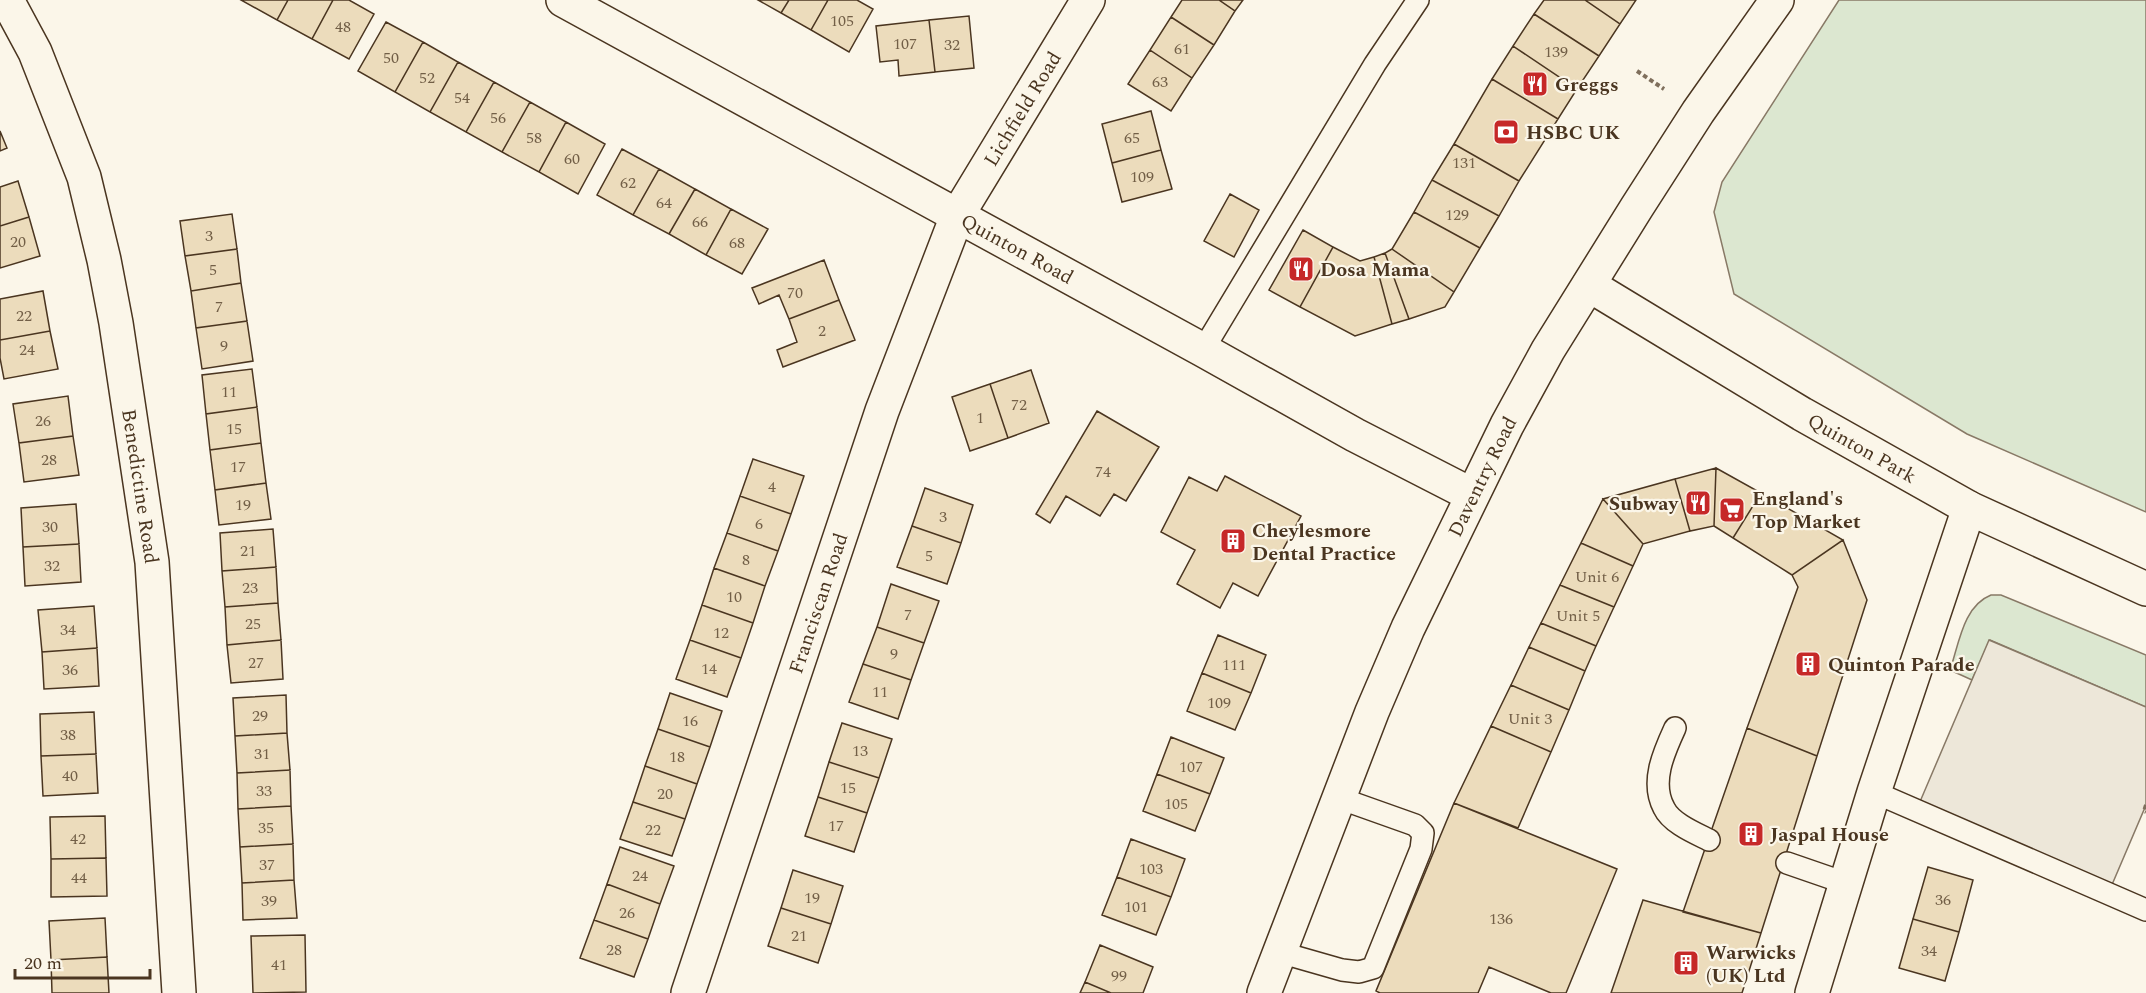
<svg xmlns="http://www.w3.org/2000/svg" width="2146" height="993" viewBox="0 0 2146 993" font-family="Spectral,serif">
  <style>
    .green { fill: #dce7d0; stroke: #887966; stroke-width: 1.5 }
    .parking { fill: #ede7d9; stroke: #887966; stroke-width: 1.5 }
    .building { fill: #ecdcbc; stroke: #4a3520; stroke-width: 1.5 }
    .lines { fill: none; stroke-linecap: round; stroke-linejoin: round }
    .service-casing { stroke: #4a3520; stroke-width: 24 }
    .minor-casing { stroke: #4a3520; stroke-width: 36 }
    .tertiary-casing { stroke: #4a3520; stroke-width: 36 }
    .path { stroke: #7f6f5c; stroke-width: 4; stroke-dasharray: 4.5 3; stroke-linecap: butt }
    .service { stroke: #fbf6e9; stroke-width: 21 }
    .minor { stroke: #fbf6e9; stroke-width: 33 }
    .tertiary { stroke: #fbf6e9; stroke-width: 33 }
    .labels { text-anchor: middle; stroke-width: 4.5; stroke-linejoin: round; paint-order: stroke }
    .number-label { font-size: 16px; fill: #725f47 }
    .poi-label { font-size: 20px; font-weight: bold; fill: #4a3520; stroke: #fbf6e9; text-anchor: start }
    .street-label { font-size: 20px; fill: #4a3520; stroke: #fbf6e9 }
  </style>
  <rect width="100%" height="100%" fill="#fbf6e9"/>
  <!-- green -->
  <path class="green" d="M1839,0H2146V512L1967,434L1734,294L1714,212L1722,182Z
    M1991,595H2001L2146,655V707L1990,640L1972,680L1950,670C1959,644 1963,606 1991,595Z"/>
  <!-- parking -->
  <path class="parking" d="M1989,640L2146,707V805L2108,894L1916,811Z"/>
  <!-- building -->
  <path class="building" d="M241,0H288L277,20Z
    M288,0H333L312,39L277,20Z
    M333,0H349L374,14L349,59L312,39Z
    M758,0H789L781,13Z
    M789,0H828L811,30L781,13Z
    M828,0H857L873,9L849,52L811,30Z
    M1182,0H1219L1235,11L1214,45L1171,17Z
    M1219,0H1243L1235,11Z
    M1544,0H1585L1620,24L1599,56L1534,14Z
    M1585,0H1636L1620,24Z
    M1534,14L1599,56L1577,89L1513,46Z
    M969,16L974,68L935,72L929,20Z
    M1171,17L1214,45L1192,78L1150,50Z
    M929,20L935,72L899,76L898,60L880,62L876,26Z
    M386,22L423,42L395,92L358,71Z
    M423,42L458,62L430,112L395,92Z
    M1513,46L1577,89L1558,119L1492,79Z
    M1150,50L1192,78L1171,111L1128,84Z
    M458,62L494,82L466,132L430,112Z
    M1492,79L1558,119L1519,181L1454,144Z
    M494,82L530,102L502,152L466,132Z
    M530,102L566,122L539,172L502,152Z
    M1151,111L1161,150L1112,163L1102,124Z
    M566,122L605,144L578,194L539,172Z
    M0,131L7,148L0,151Z
    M1454,144L1519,181L1499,216L1432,180Z
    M622,149L659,169L633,215L597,195Z
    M1161,150L1172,189L1122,202L1112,163Z
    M659,169L695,189L669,234L633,215Z
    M1432,180L1499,216L1480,248L1414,212Z
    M18,181L29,217L0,226V187Z
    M695,189L731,209L706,255L669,234Z
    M1230,194L1259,210L1234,257L1204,241Z
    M731,209L768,229L742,274L706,255Z
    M1414,212L1480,248L1454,292L1392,249Z
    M232,214L237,249L185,256L180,221Z
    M29,217L40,256L0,268V226Z
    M1303,230L1333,247L1300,307L1269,290Z
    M1333,247L1360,261L1374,257L1392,324L1355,336L1300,307Z
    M237,249L241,283L191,291L185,256Z
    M1392,249L1454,292L1445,307L1409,319L1385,253Z
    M1385,253L1409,319L1392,324L1374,257Z
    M824,260L839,300L789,319L779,295L759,304L752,288Z
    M241,283L247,321L196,328L191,291Z
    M43,291L50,331L0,340V299Z
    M839,300L855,340L783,367L777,350L797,342L789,319Z
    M247,321L253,361L202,369L196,328Z
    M50,331L58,369L4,379L0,358V340Z
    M252,369L257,407L206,414L202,375Z
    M1031,370L1049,423L1008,438L990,384Z
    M990,384L1008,438L970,451L952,397Z
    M68,396L73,436L19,443L13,404Z
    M257,407L261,443L210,450L206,414Z
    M1097,411L1159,447L1126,501L1114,494L1100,516L1066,496L1050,523L1036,514Z
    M73,436L79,475L24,482L19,443Z
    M261,443L266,483L215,490L210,450Z
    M753,459L804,476L791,514L740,496Z
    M1716,468L1761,493L1733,538L1714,526Z
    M1716,468L1714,526L1690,531L1675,479Z
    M1225,476L1301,516L1258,596L1233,583L1220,608L1177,584L1195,550L1161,532L1189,477L1217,491Z
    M1675,479L1690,531L1643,544L1603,499Z
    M266,483L271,519L219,525L215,490Z
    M925,488L973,505L961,543L912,526Z
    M1761,493L1843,540L1792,575L1733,538Z
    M740,496L791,514L778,551L727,533Z
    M1603,499L1643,544L1633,566L1581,543Z
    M76,504L79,544L23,547L21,508Z
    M912,526L961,543L947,584L897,567Z
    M273,529L276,567L222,571L220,533Z
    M727,533L778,551L765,586L714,568Z
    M1843,540L1867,600L1817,756L1747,728L1798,587L1792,575Z
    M1581,543L1633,566L1614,607L1560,585Z
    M79,544L81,582L25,586L23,547Z
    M276,567L278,603L225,607L222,571Z
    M714,568L765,586L753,623L702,605Z
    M891,584L939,601L924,643L877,627Z
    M1560,585L1614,607L1596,646L1541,623Z
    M278,603L281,640L227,645L225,607Z
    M702,605L753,623L741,658L690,640Z
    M94,606L97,648L42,652L38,610Z
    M1541,623L1596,646L1585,671L1529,647Z
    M877,627L924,643L911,680L863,664Z
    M1218,635L1266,655L1251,693L1202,673Z
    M281,640L283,679L231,683L227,645Z
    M690,640L741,658L727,697L676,679Z
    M1529,647L1585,671L1569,710L1511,685Z
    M97,648L99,686L44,689L42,652Z
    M863,664L911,680L898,719L849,702Z
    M1202,673L1251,693L1235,730L1187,711Z
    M1511,685L1569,710L1551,752L1491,726Z
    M670,693L722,711L710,747L658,729Z
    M286,695L287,733L235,736L233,698Z
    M94,712L96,754L41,756L40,714Z
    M842,723L892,739L879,778L829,762Z
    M1491,726L1551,752L1518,828L1454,803Z
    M1747,728L1817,756L1761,933L1683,912Z
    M658,729L710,747L697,784L645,766Z
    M287,733L290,770L237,773L235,736Z
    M1171,737L1224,758L1210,794L1157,774Z
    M96,754L98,793L43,796L41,756Z
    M829,762L879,778L867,813L818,797Z
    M645,766L697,784L685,819L633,802Z
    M290,770L291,806L238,809L237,773Z
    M1157,774L1210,794L1195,831L1143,811Z
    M818,797L867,813L854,852L805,836Z
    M633,802L685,819L672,856L620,839Z
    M1454,803L1617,869L1566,993H1551L1489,967L1478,993H1380L1376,991Z
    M291,806L293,844L240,847L238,809Z
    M105,816L106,858L51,859L50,817Z
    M1131,839L1185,859L1171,897L1117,877Z
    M293,844L294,880L242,883L240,847Z
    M620,847L674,866L660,904L607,884Z
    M106,858L107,896L51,897V859Z
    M1928,867L1973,880L1959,932L1913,919Z
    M793,870L843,886L831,924L781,908Z
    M1117,877L1171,897L1156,935L1102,915Z
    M294,880L297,918L243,920L242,883Z
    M607,884L660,904L648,939L594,920Z
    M1643,900L1761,933L1742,993H1611Z
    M781,908L831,924L818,963L768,946Z
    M105,918L107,957L51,960L49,921Z
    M1913,919L1959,932L1945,981L1899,968Z
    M594,920L648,939L634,977L580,958Z
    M305,935L306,992L253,993L251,936Z
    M1100,945L1153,967L1143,993H1111L1085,982Z
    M107,957L109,993H52L51,960Z
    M1085,982L1111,993H1080Z"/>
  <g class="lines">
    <!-- service casing -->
    <g class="service-casing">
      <path id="service" d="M1203,350L1375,64L1418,0
        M1675,728C1664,752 1650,782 1664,808C1671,823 1695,833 1709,840
        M1874,792L2146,910
        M1787,863L1845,883
        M1279,952L1342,970L1359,972L1373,968L1421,849L1423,833L1415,825L1339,798"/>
    </g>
    <!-- minor casing -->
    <g class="minor-casing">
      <g id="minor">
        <path id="s1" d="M7,0L35,52L84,177L104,260L116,323L152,562L179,993"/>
        <path id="s2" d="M688,993L882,411L957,216L1088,0"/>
        <path d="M1812,993L1874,792L1969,508"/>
      </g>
    </g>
    <!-- tertiary casing -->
    <g class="tertiary-casing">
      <g id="tertiary">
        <path id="s3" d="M563,0L1203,350L1355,435L1472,495"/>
        <path id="s4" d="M1589,285L1802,414L1969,508L2146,589"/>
        <path id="s5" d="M1264,993L1372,712L1408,628L1507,425L1548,350L1637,207L1698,112L1777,0"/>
      </g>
    </g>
    <!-- path -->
    <path class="path" d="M1637,71L1664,89
      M2146,805L2144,811L2146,812"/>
    <!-- service -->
    <use href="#service" class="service"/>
    <!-- minor -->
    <use href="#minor" class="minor"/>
    <!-- tertiary -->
    <use href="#tertiary" class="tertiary"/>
  </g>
  <!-- icons -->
  <defs>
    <g id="restaurant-square" transform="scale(1.35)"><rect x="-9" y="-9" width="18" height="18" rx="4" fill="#c62828" stroke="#fbf6e9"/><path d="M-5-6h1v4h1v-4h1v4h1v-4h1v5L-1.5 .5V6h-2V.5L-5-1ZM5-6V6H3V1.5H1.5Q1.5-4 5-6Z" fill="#fff"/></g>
    <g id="bank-square" transform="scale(1.35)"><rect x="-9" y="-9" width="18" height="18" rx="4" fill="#c62828" stroke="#fbf6e9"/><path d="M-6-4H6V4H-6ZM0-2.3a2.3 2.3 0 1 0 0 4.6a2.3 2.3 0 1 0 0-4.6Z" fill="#fff"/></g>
    <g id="supermarket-square" transform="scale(1.35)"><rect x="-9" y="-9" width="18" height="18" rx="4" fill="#c62828" stroke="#fbf6e9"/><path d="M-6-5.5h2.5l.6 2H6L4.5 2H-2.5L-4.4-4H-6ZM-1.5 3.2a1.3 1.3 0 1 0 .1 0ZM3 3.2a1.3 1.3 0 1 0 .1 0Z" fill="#fff"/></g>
    <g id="building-square" transform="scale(1.35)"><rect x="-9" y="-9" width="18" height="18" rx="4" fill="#c62828" stroke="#fbf6e9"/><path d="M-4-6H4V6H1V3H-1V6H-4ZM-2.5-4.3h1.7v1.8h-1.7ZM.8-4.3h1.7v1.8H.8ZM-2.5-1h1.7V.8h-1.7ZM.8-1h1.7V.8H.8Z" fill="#fff"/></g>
  </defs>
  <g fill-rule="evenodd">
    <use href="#restaurant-square" x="1535" y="84"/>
    <use href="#bank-square" x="1506" y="132"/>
    <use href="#restaurant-square" x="1301" y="269"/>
    <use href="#restaurant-square" x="1698" y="503"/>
    <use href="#supermarket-square" x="1732" y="510"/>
    <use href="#building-square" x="1233" y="541"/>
    <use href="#building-square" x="1808" y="664"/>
    <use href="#building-square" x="1751" y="834"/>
    <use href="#building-square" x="1686" y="963"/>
  </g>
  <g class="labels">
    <!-- number labels -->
    <g class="number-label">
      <text x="842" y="26">105</text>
      <text x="343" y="32">48</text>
      <text x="905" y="49">107</text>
      <text x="952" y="50">32</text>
      <text x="1182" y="54">61</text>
      <text x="1556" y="57">139</text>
      <text x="391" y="63">50</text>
      <text x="427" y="83">52</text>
      <text x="1160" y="87">63</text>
      <text x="462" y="103">54</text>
      <text x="498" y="123">56</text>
      <text x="534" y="143">58</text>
      <text x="1132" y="143">65</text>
      <text x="572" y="164">60</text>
      <text x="1464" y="168">131</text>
      <text x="1142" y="182">109</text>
      <text x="628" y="188">62</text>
      <text x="664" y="208">64</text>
      <text x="1457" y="220">129</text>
      <text x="700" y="227">66</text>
      <text x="209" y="241">3</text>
      <text x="18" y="247">20</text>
      <text x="737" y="248">68</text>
      <text x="213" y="275">5</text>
      <text x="795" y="298">70</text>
      <text x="219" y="312">7</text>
      <text x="24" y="321">22</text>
      <text x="822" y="336">2</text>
      <text x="224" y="351">9</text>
      <text x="27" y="355">24</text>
      <text x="229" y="397">11</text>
      <text x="1019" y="410">72</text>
      <text x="980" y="423">1</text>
      <text x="43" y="426">26</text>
      <text x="234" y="434">15</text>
      <text x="49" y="465">28</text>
      <text x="238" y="472">17</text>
      <text x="1103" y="477">74</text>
      <text x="772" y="492">4</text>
      <text x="243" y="510">19</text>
      <text x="943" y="522">3</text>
      <text x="759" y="529">6</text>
      <text x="50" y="532">30</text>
      <text x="248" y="556">21</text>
      <text x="929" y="561">5</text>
      <text x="746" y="565">8</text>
      <text x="52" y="571">32</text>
      <text x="1597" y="582">Unit 6</text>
      <text x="250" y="593">23</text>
      <text x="734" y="602">10</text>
      <text x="908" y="620">7</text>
      <text x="1578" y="621">Unit 5</text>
      <text x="253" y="629">25</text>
      <text x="68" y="635">34</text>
      <text x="721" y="638">12</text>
      <text x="894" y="659">9</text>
      <text x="256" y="668">27</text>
      <text x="1234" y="670">111</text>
      <text x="709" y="674">14</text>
      <text x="70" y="675">36</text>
      <text x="880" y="697">11</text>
      <text x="1219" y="708">109</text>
      <text x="260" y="721">29</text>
      <text x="1530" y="724">Unit 3</text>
      <text x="690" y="726">16</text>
      <text x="68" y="740">38</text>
      <text x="860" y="756">13</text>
      <text x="262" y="759">31</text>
      <text x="677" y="762">18</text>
      <text x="1191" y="772">107</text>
      <text x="70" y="781">40</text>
      <text x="848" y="793">15</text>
      <text x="264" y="796">33</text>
      <text x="665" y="799">20</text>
      <text x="1176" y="809">105</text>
      <text x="836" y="831">17</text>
      <text x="266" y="833">35</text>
      <text x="653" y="835">22</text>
      <text x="78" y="844">42</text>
      <text x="267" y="870">37</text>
      <text x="1151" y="874">103</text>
      <text x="640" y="881">24</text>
      <text x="79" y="883">44</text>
      <text x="812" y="903">19</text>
      <text x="1943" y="905">36</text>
      <text x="269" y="906">39</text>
      <text x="1136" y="912">101</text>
      <text x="627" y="918">26</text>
      <text x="1501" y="924">136</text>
      <text x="799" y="941">21</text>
      <text x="614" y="955">28</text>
      <text x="1929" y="956">34</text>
      <text x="279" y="970">41</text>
      <text x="1119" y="981">99</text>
    </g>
    <!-- poi labels -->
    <g class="poi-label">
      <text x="1555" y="91">Greggs</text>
      <text x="1526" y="139">HSBC UK</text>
      <text x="1320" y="276">Dosa Mama</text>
      <text x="1752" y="505">England's<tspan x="1752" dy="23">Top Market</tspan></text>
      <text x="1678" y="510" text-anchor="end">Subway</text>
      <text x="1252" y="537">Cheylesmore<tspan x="1252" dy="23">Dental Practice</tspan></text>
      <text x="1828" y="671">Quinton Parade</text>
      <text x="1770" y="841">Jaspal House</text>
      <text x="1706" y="959">Warwicks<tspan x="1706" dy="23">(UK) Ltd</tspan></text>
    </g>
    <!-- street labels -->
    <g class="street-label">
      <text dy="7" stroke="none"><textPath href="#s2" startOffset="948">Lichfield Road</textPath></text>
      <text dy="7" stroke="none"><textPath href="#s3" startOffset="518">Quinton Road</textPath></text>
      <text dy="7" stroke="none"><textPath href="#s4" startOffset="318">Quinton Park</textPath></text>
      <text dy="7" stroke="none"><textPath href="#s5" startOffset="561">Daventry Road</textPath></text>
      <text dy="7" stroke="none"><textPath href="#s1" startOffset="508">Benedictine Road</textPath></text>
      <text dy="7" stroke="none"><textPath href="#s2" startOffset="411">Franciscan Road</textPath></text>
    </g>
  </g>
  <!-- scale -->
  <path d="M15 969v9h135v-9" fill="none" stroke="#4a3520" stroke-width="3"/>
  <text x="24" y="969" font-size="18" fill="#4a3520" stroke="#fbf6e9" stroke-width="4.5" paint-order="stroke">20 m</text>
</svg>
